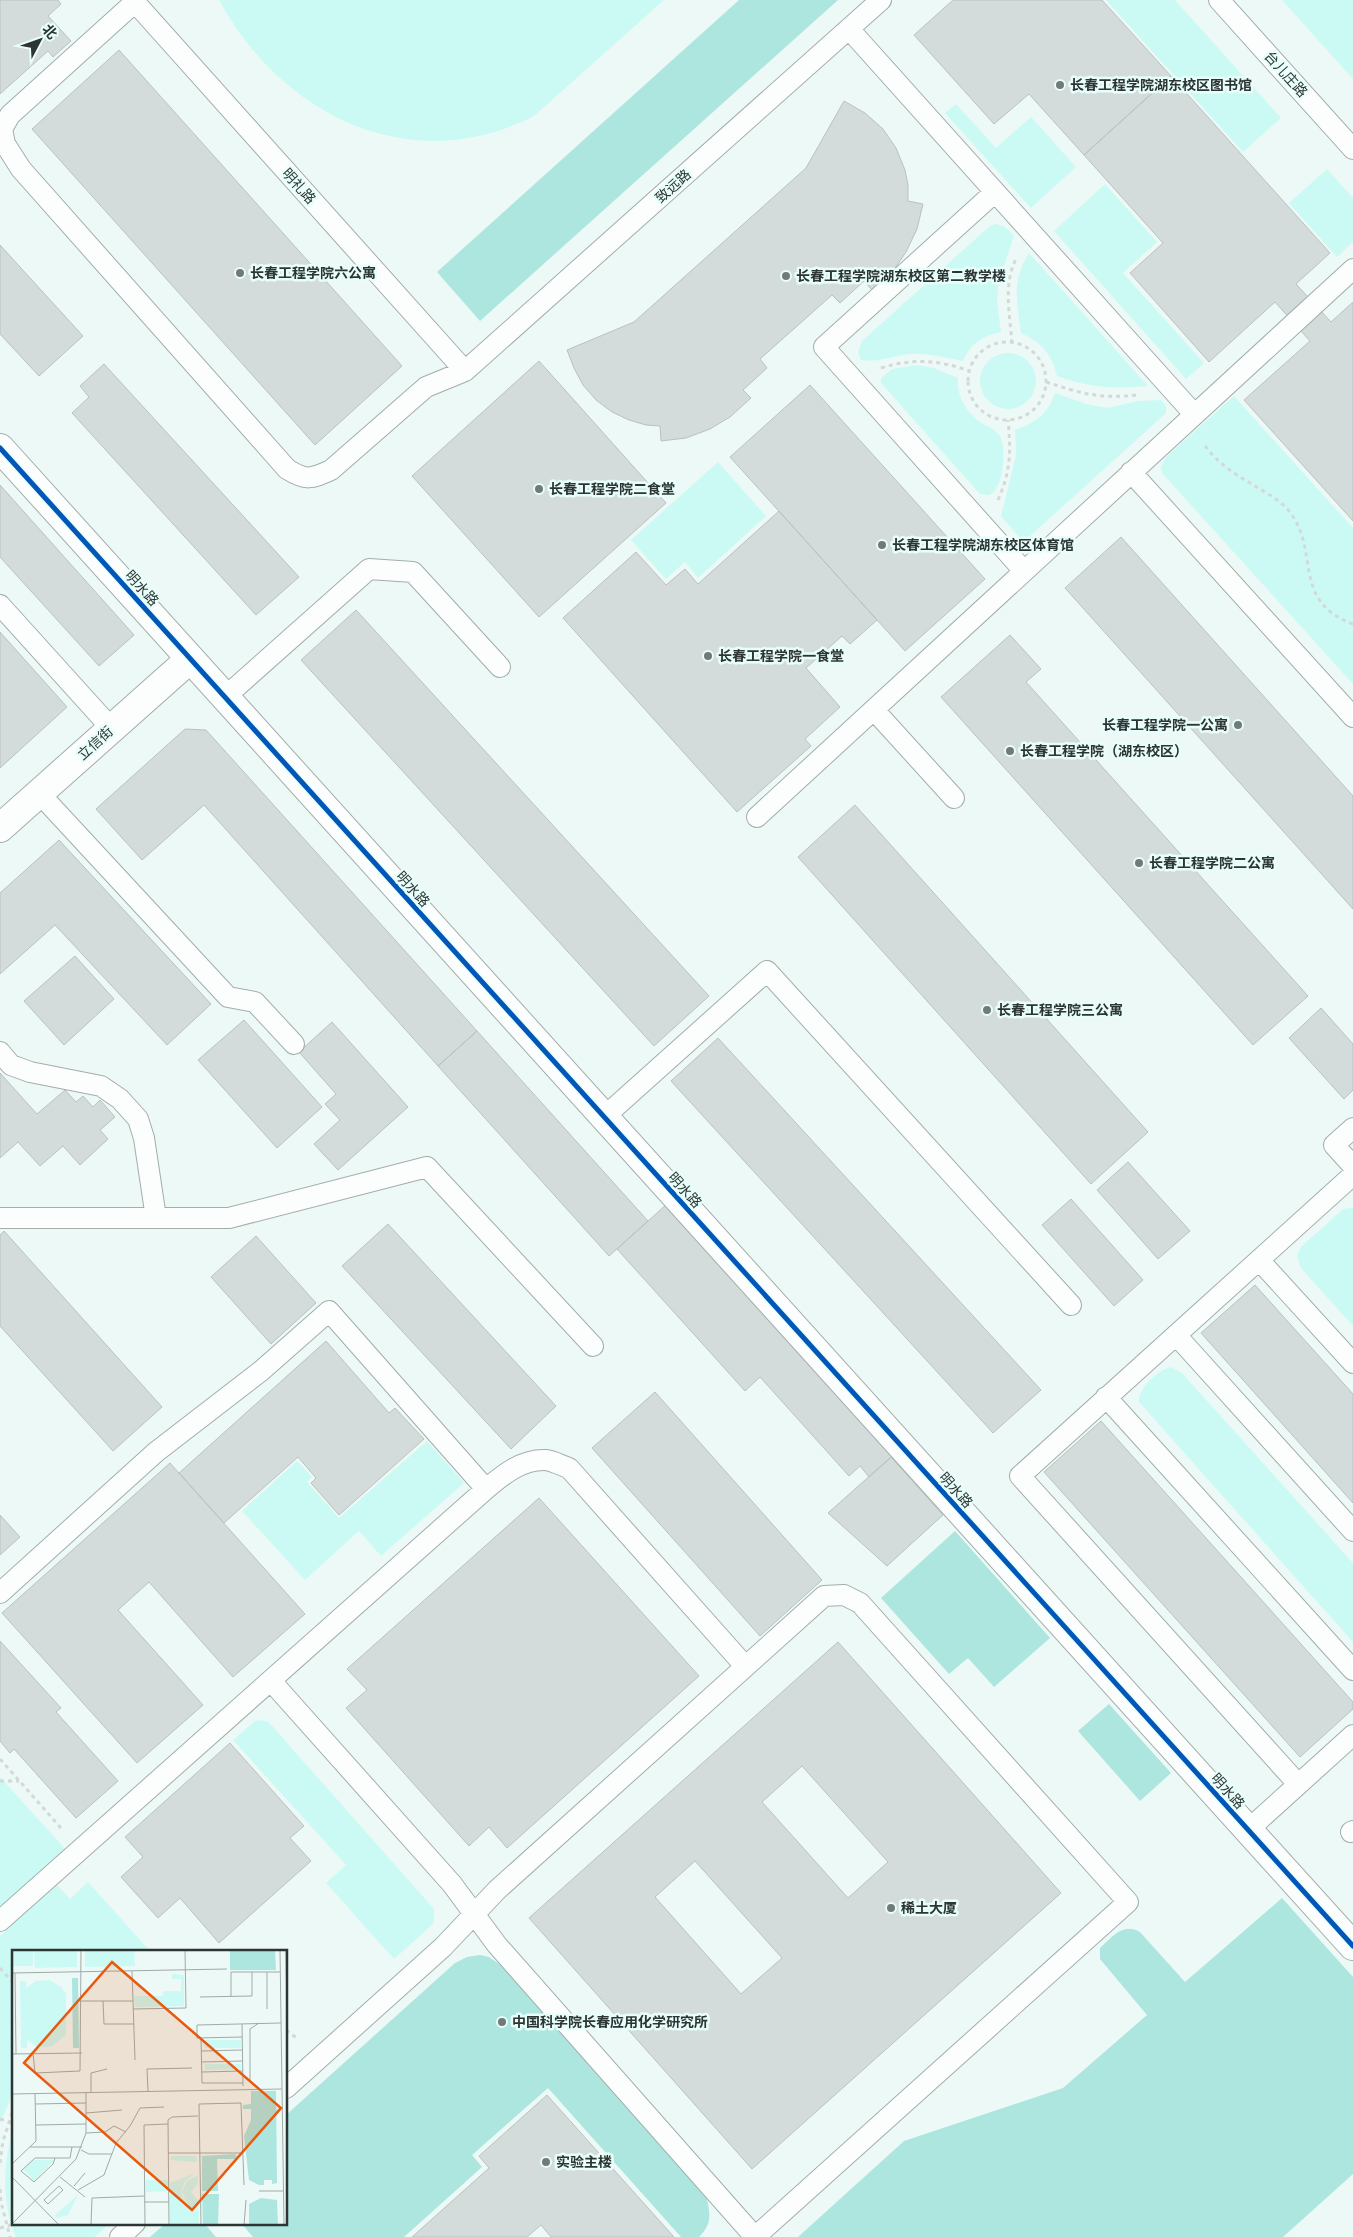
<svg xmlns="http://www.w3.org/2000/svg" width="1353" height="2237" viewBox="0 0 1353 2237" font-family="Literata,'Noto Sans SC',serif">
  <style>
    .green { fill: #cbfaf4 }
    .forest { fill: #ace6df }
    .building { fill: #d3dcda; stroke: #b9c2c0; fill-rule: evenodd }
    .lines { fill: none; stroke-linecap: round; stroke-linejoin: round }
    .lane-casing { stroke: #a3adab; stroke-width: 22 }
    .secondary-casing { stroke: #a3adab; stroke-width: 30 }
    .path { stroke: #d4d9d8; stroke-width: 3; stroke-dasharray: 4 4; stroke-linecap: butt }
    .lane { stroke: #fcfefe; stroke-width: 20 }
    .secondary { stroke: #fcfefe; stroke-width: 28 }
    .cycleway-casing { stroke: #e8fefa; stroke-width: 8 }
    .cycleway { stroke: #0057b8; stroke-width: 5 }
    .poi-dot { fill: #707a78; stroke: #e8fefa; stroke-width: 2 }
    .labels { text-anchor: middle; stroke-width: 5; stroke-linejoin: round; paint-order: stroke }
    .street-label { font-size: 14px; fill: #2d3534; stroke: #e8fefa }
    .poi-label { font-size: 14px; font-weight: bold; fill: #2d3534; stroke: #e8fefa; text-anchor: start }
    .inset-road { fill: none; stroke: #a0aba8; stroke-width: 1 }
    .view { fill: #e8590c; fill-opacity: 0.15; stroke: #e8590c; stroke-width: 2.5 }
    .inset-edge { fill: none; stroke: #2d3534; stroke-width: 2.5 }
  </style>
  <rect width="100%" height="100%" fill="#edf9f6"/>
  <!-- green -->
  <path class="green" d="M219,0H664L534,116C410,179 282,116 219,0Z
    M1106,0H1175L1281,118L1243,152Z
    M1282,0H1353V79Z
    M956,104L996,148L1031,117L1076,167L1031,208L945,113Z
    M1327,169L1353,198V242L1337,257L1289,203Z
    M1105,184L1157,242L1123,273L1204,363L1186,379L1054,231Z
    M996,224L1005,227L1014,236L999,280L997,302L1001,332C983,335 970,344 963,361C945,358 929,353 911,354C894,355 878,363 861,360L858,352L862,341L991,225Z
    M1029,253L1148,386C1113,389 1090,388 1057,376C1052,354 1042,343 1021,333C1017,300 1011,283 1029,253Z
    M980 381a28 28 0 1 1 56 0a28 28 0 1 1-56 0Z
    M917,365L934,368L958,378C956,396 968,415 983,424C991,428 996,429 1001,438C1006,449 1004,492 988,495C986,495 983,494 980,494L881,383V378L892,369Z
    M1055,393L1086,404L1108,408L1138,401L1161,400L1166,406V413L1029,537L1020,538L1001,516L1016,455L1015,430C1035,423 1048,414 1055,393Z
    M1234,396L1353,528V684L1162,473L1161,467L1166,457Z
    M718,462L766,516L698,578L685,562L666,579L631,540Z
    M1349,1208H1353V1326L1301,1268L1297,1256L1301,1247L1343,1209Z
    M1171,1367L1182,1373L1353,1563V1642L1139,1402C1138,1388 1158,1370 1171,1367Z
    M427,1441L464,1483L381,1556L359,1531L305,1580L242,1511L297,1461L312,1477L307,1482L339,1518Z
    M262,1720L268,1722L273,1727L434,1909V1922L430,1927L394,1959L326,1883L346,1865L233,1740L255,1721Z
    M0,1777L67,1851L0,1911Z
    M88,1882L150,1951H14V2090L0,2124V1936L57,1885L70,1899Z
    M14,2123V2223H110L95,2237H16C0,2201 4,2160 14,2123Z"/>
  <!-- forest -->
  <path class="forest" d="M739,0H838L480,321L437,272Z
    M955,1531L1050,1638L994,1687L968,1658L949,1674L881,1598Z
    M1109,1704L1171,1773L1140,1801L1078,1731Z
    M1282,1898L1353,1977V2174L1283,2237H798L904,2141L1063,2088L1147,2015L1100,1959V1948C1112,1937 1123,1922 1140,1932L1185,1982Z
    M480,1955L489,1957L505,1968L706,2195C710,2212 713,2224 699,2237H681L548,2088L472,2155L482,2167L404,2237H253L241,2223H286V2115L455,1963L467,1957Z
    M166,2223H204L216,2237H150Z"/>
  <!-- building -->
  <path class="building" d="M0,0H58L61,4L48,16L71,41L53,57L48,51L0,94Z
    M953,0H1102L1171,76L1084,155L1029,94L994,124L914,35Z
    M119,50L402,366L315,445L32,129Z
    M1171,76L1330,253L1296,284L1331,322L1353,302V521L1244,400L1310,341L1275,302L1209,362L1130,273L1163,243L1084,155Z
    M844,101L865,113L883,129L896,148L905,170L908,185V201L923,204L917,229L906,252L893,271L872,290L864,281L840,303L832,295L760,359L767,368L743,390L751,398L730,417L710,429L686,438L661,441L660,426L646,425L629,420L612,412L596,400L583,385L574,368L567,350L634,322L806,168Z
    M0,245L83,336L39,376L0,334Z
    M539,361L666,503L539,617L412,476Z
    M104,364L299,577L256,615L72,413L89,397L80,386Z
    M810,385L985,579L905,651L730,457Z
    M0,485L134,635L99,666L0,557Z
    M779,511L877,620L850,644L842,636L806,668L840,707L805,739L811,746L737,812L563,618L636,552L666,585L685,569L698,584Z
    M1121,537L1353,796V909L1065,588Z
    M356,610L709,996L654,1046L301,660Z
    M0,632L67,707L0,768Z
    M1010,635L1041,669L1026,682L1308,996L1253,1045L941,697Z
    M185,729L206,730L477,1031L438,1066L204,805L142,860L96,809Z
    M855,805L1148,1132L1091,1184L798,857Z
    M59,840L211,1004L167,1045L55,925L0,974V893Z
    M75,956L114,999L64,1045L24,1001Z
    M1321,1008L1353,1044V1090L1344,1099L1289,1038Z
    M244,1020L322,1107L277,1148L198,1060Z
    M332,1022L408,1107L338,1170L314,1144L340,1120L325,1104L336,1094L299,1052Z
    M477,1031L648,1221L609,1256L438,1066Z
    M718,1038L1041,1390L993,1433L671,1081Z
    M0,1073L37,1114L65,1090L76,1102L83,1096L93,1107L100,1100L115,1117L100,1130L108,1139L80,1165L63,1146L40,1166L18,1142L0,1158Z
    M1128,1162L1190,1231L1158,1259L1097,1190Z
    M1071,1199L1143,1280L1114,1306L1042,1225Z
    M668,1203L896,1453L869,1477L860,1466L849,1476L760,1377L745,1391L617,1249Z
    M388,1224L556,1406L511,1449L342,1266Z
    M4,1231L162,1407L113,1451L0,1326V1235Z
    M256,1236L316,1303L271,1344L211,1277Z
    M1255,1285L1353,1394V1503L1201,1333Z
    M326,1341L389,1413L395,1408L424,1439L339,1515L311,1483L316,1478L298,1457L224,1523L179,1473Z
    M655,1392L822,1580L760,1636L592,1448Z
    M1101,1421L1353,1702V1709L1300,1757L1044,1472Z
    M891,1457L943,1515L887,1566L828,1513Z
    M170,1463L305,1614L233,1677L149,1582L118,1610L203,1705L137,1763L2,1613Z
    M539,1498L699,1676L507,1848L489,1827L469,1846L346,1708L367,1690L347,1669Z
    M0,1515L20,1537L0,1555Z
    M0,1641L61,1708L56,1712L118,1781L76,1818L14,1749L10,1753L0,1741Z
    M838,1642L1061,1893L752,2169L529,1918ZM802,1766L888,1862L848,1898L762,1802ZM695,1861L782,1958L741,1994L655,1897Z
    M230,1743L304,1826L290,1838L311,1861L219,1943L180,1898L158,1918L121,1877L143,1857L125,1837Z
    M547,2095L674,2237H551L541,2225L527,2237H412L489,2168L479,2156Z"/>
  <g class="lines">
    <!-- lane casing -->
    <g class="lane-casing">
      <path id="lane" d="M133,0L465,371
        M1219,0L1353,149
        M135,2L10,115L2,129L5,144L21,169L287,469C306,481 311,479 331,470L426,387L465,371L881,0
        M849,29L1194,414
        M995,192L824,347L1024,571
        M1131,472L1353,717
        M0,605L112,729
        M225,697L369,569L413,572L500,667
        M874,710L954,798
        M39,793L228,997L255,1002L294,1044
        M757,817L1353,269
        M0,1052L11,1065L30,1072L101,1086L120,1099L138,1119L144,1138L156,1218
        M604,1117L767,971L1071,1305
        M1353,1128L1334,1145L1353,1166
        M0,1218H229L427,1167L593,1346
        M1259,1260L1353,1363
        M1176,1335L1353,1531
        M1106,1397L1353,1670
        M0,1593L156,1452L261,1371L329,1311L486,1489
        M271,1681L452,1884L497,1945L755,2237
        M1298,1784L1020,1476L1353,1175
        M1248,1830L1353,1735
        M1351,1832L1353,1831
        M0,1921L486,1489C504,1474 522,1459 546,1460C554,1461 562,1466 569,1468L745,1666
        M286,2088L443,1947L497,1890L824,1596L844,1595L860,1603L1128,1902L755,2237
        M120,2237L135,2223"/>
    </g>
    <!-- secondary casing -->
    <g class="secondary-casing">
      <path id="secondary" d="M0,448L1353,1946
        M0,828L190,659"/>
    </g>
    <!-- path -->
    <path class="path" d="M968 381a39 39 0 1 1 78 0a39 39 0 1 1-78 0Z
      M1012,343C1010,315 1003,284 1016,259
      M881,368C914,358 938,360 970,371
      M1046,382C1083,394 1100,399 1138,395
      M1205,446C1217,462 1234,474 1252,484C1264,492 1279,499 1289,511C1321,550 1290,601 1353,624
      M998,500C1011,471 1011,450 1008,420
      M0,1759L61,1828
      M0,1781H19
      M0,1968L14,1984
      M286,2030L298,2039
      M0,2119L14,2123
      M0,2163L3,2141L14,2107
      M0,2189L1,2202L10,2237
      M0,2228L18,2223"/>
    <!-- lane -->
    <use href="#lane" class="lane"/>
    <!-- secondary -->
    <use href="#secondary" class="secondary"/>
    <!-- cycleway casing -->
    <g class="cycleway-casing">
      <path id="cycleway" d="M0,448L1353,1946"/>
    </g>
    <!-- cycleway -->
    <use href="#cycleway" class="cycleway"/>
  </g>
  <!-- markers -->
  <g class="poi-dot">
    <circle cx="1060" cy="85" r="5"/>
    <circle cx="240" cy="273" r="5"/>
    <circle cx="786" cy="276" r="5"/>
    <circle cx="539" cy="489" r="5"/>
    <circle cx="882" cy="545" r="5"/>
    <circle cx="708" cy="656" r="5"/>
    <circle cx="1238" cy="725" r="5"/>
    <circle cx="1010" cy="751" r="5"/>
    <circle cx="1139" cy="863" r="5"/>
    <circle cx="987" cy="1010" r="5"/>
    <circle cx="891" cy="1908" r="5"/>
    <circle cx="502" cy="2022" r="5"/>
    <circle cx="546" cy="2162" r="5"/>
  </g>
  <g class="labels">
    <!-- street labels -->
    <g class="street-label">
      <text transform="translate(1286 74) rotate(48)" y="5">台儿庄路</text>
      <text transform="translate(299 186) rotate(48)" y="5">明礼路</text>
      <text transform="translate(673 186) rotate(-42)" y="5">致远路</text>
      <text transform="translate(142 588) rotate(48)" y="5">明水路</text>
      <text transform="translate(95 743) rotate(-42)" y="5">立信街</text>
      <text transform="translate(413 889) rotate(48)" y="5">明水路</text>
      <text transform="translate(685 1190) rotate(48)" y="5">明水路</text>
      <text transform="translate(956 1490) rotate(48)" y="5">明水路</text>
      <text transform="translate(1228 1791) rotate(48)" y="5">明水路</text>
    </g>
    <!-- poi labels -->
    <g class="poi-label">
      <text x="1070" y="90">长春工程学院湖东校区图书馆</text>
      <text x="250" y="278">长春工程学院六公寓</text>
      <text x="796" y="281">长春工程学院湖东校区第二教学楼</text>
      <text x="549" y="494">长春工程学院二食堂</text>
      <text x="892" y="550">长春工程学院湖东校区体育馆</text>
      <text x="718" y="661">长春工程学院一食堂</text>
      <text x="1228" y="730" text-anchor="end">长春工程学院一公寓</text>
      <text x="1020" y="756">长春工程学院（湖东校区）</text>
      <text x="1149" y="868">长春工程学院二公寓</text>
      <text x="997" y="1015">长春工程学院三公寓</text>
      <text x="901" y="1913">稀土大厦</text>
      <text x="512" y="2027">中国科学院长春应用化学研究所</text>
      <text x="556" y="2167">实验主楼</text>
    </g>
  </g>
  <!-- overview -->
  <g transform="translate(12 1950)">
    <rect width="275" height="275" fill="#edf9f6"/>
    <path d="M0,0H21V16H0ZM65,0V17L23,18L22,1ZM73,0H122L123,16L73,17ZM160,24L172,25V56L123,57L122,46H151V41H169V29H160ZM38,30L49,37L54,44V85L39,97H25L15,90V98H9L8,31H14V38L24,31ZM192,90H229V98H193ZM193,114H229V119L193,120ZM159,206H184L185,212L158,210ZM20,210H42L22,231L11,219ZM183,223L173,231L169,242L173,254L187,261V275H158V233ZM186,225V234L179,242L186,251L187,260L176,256L170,242L175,231ZM134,230H156V241L134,242ZM66,245L56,265L45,268L43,265Z" fill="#cbfaf4"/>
    <path d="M218,0H263L264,20H218ZM60,28H66L67,98H61ZM239,141H264L265,233L260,234V230H252V235H247L237,230L232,186L239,170V159H231V155L239,154ZM223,204L226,209H205L206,241H190V206ZM190,244H207L206,275H191ZM249,248L265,250L266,275H237V254Z" fill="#ace6df"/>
    <path class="inset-road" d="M268,0L272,275M274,0L275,70M120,21L123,110M255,22V59M0,23L215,19M3,23L4,104M219,46V22H268M188,47L240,46V22M69,51H121M91,51L92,74H122M121,59L174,58L173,0M230,74L231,136M230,87L185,88V75L269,73M189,88L190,133H231M189,101L231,100M21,103L23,123L68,121L69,0M0,104L70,103M189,112L231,111M190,122L231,121M238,132V79L247,73M136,141L135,119L180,118M79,142V123L95,119M0,144L270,139M23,154L74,153M74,163L110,160M24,175L74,174M74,183L93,182L102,176L114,182M18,197H70M69,200L77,204H100M156,203H230M43,208L41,214L22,232L9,221L23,208H58L60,197M0,214L24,191L23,143M0,227L47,275M48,227L73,247M47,236L51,240L36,254L32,250ZM62,236L73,223M66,240L92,225L104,193L118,176L128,158L152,157M247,241H272M132,252H157M0,274L64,209L74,183V142M79,275L80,248L132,246M133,275L132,175L156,174M157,275L156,170L160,167L186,166M189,275L187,154L229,153L232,235M232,275L234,250"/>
    <path class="view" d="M100,12L269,158L180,260L12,113Z"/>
    <rect width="275" height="275" class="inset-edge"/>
  </g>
  <!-- north arrow -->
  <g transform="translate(40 40) rotate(49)" stroke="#e8fefa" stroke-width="4" paint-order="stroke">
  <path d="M0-4L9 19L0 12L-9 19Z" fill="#2d3534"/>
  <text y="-8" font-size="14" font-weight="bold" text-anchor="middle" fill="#2d3534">北</text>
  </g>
</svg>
